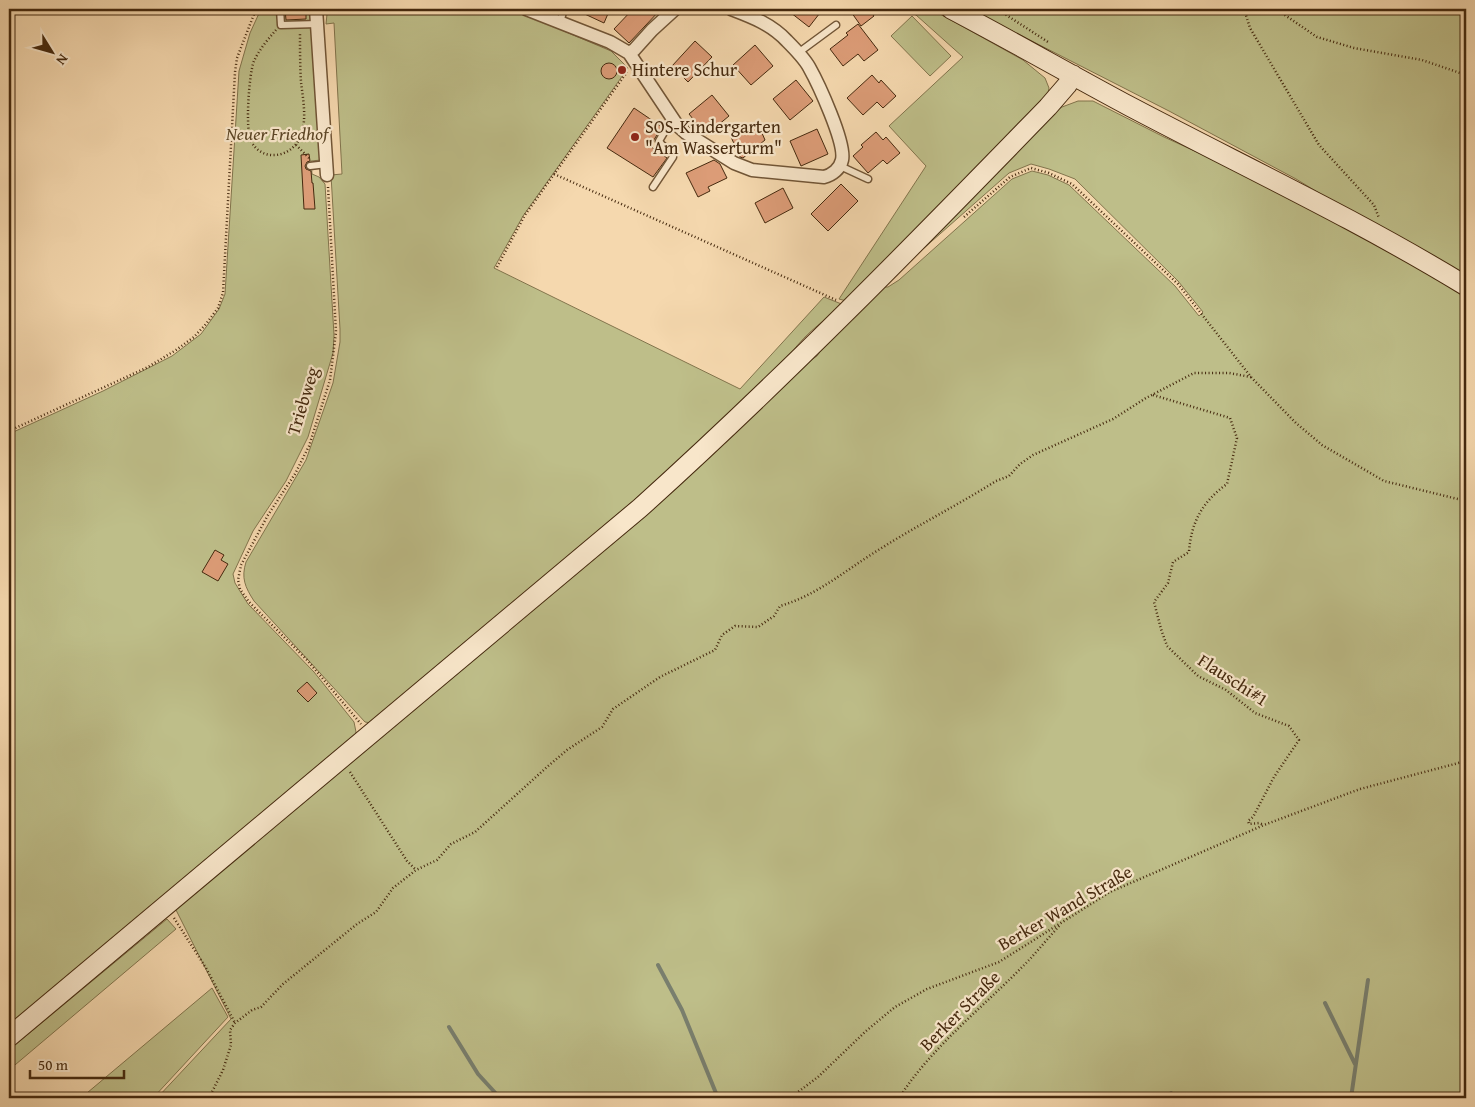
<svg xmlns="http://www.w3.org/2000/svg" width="1475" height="1107" viewBox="0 0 1475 1107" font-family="'Gentium Book Plus',serif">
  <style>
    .green { fill: #bebe89; stroke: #82744c }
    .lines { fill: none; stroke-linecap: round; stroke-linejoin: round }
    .stream { stroke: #797f6e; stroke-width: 4 }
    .building { fill: #dc9c77; stroke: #45290e }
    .lane-casing { stroke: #715536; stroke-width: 9 }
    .street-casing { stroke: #715536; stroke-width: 15 }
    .secondary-casing { stroke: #45290e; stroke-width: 21 }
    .path { stroke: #45290e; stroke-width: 2.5; stroke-dasharray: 1 2.5; stroke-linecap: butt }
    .lane { stroke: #f8e6ca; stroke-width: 6 }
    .street { stroke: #f8e6ca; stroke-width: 12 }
    .secondary { stroke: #f8e6ca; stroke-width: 19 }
    .poi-dot { fill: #8f2418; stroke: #f8e6ca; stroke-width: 2 }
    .labels { text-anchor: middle; stroke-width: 4.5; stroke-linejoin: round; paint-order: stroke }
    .poi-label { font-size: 18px; fill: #45290e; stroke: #f8e6ca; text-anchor: start }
    .park-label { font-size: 18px; font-style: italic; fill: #5d4727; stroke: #f8e6ca }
    .street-label { font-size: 18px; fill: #45290e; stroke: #f8e6ca }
  </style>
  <rect width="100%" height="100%" fill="#f5d8ae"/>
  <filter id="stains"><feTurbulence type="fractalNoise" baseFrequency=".004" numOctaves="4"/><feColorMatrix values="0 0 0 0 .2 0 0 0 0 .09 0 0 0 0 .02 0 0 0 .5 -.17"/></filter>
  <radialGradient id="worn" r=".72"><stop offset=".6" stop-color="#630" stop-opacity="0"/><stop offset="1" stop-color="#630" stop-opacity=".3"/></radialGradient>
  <!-- green -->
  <path class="green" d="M261,9H311L321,160L311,161L312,174L319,177L325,184L334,335L333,353L308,437L286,481L253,531L233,574L235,583L248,604L314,672L354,722L356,732L354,739L9,1025V434L103,391L172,356L201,334L219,309L225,294L239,71L250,33Z
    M331,9H512L611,51L628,68L523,216L494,268L740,389L824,297L844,305C822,322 798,338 786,363L678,463L371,723L365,722L254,601C245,587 241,578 246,562L306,460L333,383L340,342V329L331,175L342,174L334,23L326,24L327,14Z
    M904,9H931L1023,60L1045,78L1049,88L1047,98L850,302L839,299L926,166L889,126L963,57L916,15Z
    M969,9H1466V278L1365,221L1296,179L1169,111Z
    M912,16L951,56L930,76L891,36Z
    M1078,101H1093L1164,137L1221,163L1360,233L1466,293V1098H157L231,1019L175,908L799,368L817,356L831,336L879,287H888L899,280L1012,179L1032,171L1048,175L1069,185L1175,286L1199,316L1203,312L1178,281L1075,179L1049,169L1031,164L1009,173L915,256L1053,113L1062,107Z
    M167,919L176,929L9,1070V1050Z
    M212,988L228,1017L153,1098H81Z"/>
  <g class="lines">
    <!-- stream -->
    <path class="stream" d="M658,965L682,1010L718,1098
      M1325,1003L1355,1064
      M449,1027L478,1074L500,1098
      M1171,1093L1173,1098
      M363,1097V1098
      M1351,1098L1368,980"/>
  </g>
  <!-- building -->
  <path class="building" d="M285,9H306V19L286,20Z
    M574,9H610L604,23Z
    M633,9H661L629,43L614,29Z
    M786,9H823L809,27Z
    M849,9H869L874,16L861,26Z
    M858,24L878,50L864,61L858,54L843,66L830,49L848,35L846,33Z
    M695,41L712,57L688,82L672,66Z
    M755,45L773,66L751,85L733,65Z
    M601 71a8 8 0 1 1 16 0a8 8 0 1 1-16 0Z
    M872,75L879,83L881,80L896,96L883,108L877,102L863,115L847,98Z
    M796,80L813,101L790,120L773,99Z
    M712,95L729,116L706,135L689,114Z
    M634,108L662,127L650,146L667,158L653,177L607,148Z
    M758,124L765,140L743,158L740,157L731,137Z
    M817,129L828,154L801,166L790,141Z
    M876,132L883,140L886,137L900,153L887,164L883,160L868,173L853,156L863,147L861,145Z
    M309,154L310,161L307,162L305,166L306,169L311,171L312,183H313L315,209H304L301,155Z
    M714,160L720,164L727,178L708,187L710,191L698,197L686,173Z
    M841,184L858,201L828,231L811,214Z
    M783,188L793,208L765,223L755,203Z
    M215,550L224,555L221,560L228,564L218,581L202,572Z
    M307,682L317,693L308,702L297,691Z"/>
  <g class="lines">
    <!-- lane casing -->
    <g class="lane-casing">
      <path id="lane" d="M280,9L281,25L318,24
        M560,22L564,9
        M798,53L836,25
        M310,166L327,164
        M840,166L868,179
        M653,187L673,157V153L662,145L659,141L672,119"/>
    </g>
    <!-- street casing -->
    <g class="street-casing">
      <path id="street" d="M316,9L327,175
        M526,9L610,42L629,53
        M675,9L652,30L634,50L629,53L677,125L686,133L734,163L752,170L824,177C832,175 840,169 842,160C846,143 818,83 809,67C804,58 794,48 787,41C771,24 752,17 731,9"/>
    </g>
    <!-- secondary casing -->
    <g class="secondary-casing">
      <path id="secondary" d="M951,9C1012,41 1071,75 1131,107C1243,166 1358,220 1466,286
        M9,1037L640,508C782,380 915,244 1048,107L1067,85L1073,75"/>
    </g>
    <!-- path -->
    <path class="path" d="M997,9L1048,42
      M1244,9L1250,28L1319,145L1374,205L1379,218
      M1276,9L1317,37L1354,48L1422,60L1466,75
      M276,30C268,39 259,50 254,61C249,73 245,130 251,141C262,163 293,158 301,135C307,119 303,99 301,82C300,66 300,49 300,32
      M296,145L309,158
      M554,174L836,300
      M328,187L336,332L330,380L309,446L295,474L268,515L241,565L238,580L240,589L249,602L307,660L361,724
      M964,217L1010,177L1031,168L1049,173L1072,184L1178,284L1251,377L1296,423L1322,445L1384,481L1466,501
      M497,267L525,215L627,72
      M1153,395L1230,418L1237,438L1227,484C1203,501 1191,522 1189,552L1173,562L1168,583L1154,602L1161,629L1167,646L1198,676L1226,690L1255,713L1289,726L1299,740L1274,777L1253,817L1248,821L1249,824L1259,823L1264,825
      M9,431L148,367L176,350L194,337L206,324L218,308L223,293L235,72L237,58L256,9
      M350,772L407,861L416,870
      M174,918L206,968L235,1023
      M209,1098L223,1070L231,1045L230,1030L235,1023L252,1010L261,1007L283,984L357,924L376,912L393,888L416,870L437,860L451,844L475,832L547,767L567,750L602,727L613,709L660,677L715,650L722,635L735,626L758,627L774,616L780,606C818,595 847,569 880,549C918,525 958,505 996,481L1009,476L1020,464L1033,455L1113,419L1146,398L1194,373H1229L1251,377
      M790,1098L818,1077L866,1031L895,1007L927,989L999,962L1110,892L1264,825L1360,789L1466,761
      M899,1098C933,1045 986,1005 1030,959C1040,948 1050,936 1060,925"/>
    <!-- lane -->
    <use href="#lane" class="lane"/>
    <!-- street -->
    <use href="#street" class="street"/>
    <!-- secondary -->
    <use href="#secondary" class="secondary"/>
  </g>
  <!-- markers -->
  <g class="poi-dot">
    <circle cx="622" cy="70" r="5"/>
    <circle cx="635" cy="137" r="5"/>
  </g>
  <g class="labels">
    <!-- poi labels -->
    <g class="poi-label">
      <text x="632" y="76">Hintere Schur</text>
      <text x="645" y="133">SOS-Kindergarten<tspan x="645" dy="21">"Am Wasserturm"</tspan></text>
    </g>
    <!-- park labels -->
    <g class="park-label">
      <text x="277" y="140">Neuer Friedhof</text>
    </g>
    <!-- street labels -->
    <g class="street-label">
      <text transform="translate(303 401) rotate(-73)" y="6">Triebweg</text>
      <text transform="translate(1233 680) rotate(33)" y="6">Flauschi#1</text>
      <text transform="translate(1065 908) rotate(-30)" y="6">Berker Wand Straße</text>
      <text transform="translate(960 1011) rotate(-45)" y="6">Berker Straße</text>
    </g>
  </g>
  <!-- margin -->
  <rect width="1475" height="1107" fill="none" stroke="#f5d8ae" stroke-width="30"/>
  <rect x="10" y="10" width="1455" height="1087" fill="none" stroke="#45290e" stroke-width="2.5"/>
  <rect x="15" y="15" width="1445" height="1077" fill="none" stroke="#45290e"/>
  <!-- north arrow -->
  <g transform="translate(52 52) rotate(127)" stroke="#f8e6ca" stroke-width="4" paint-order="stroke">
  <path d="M0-4L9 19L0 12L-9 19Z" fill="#45290e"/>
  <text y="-8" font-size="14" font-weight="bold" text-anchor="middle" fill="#45290e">N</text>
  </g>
  <!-- scale -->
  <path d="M30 1070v8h94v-8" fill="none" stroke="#45290e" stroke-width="2.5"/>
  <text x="38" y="1070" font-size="15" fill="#45290e" stroke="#f8e6ca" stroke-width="4" paint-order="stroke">50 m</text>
  <rect width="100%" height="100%" filter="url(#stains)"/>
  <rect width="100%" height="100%" fill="url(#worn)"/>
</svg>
